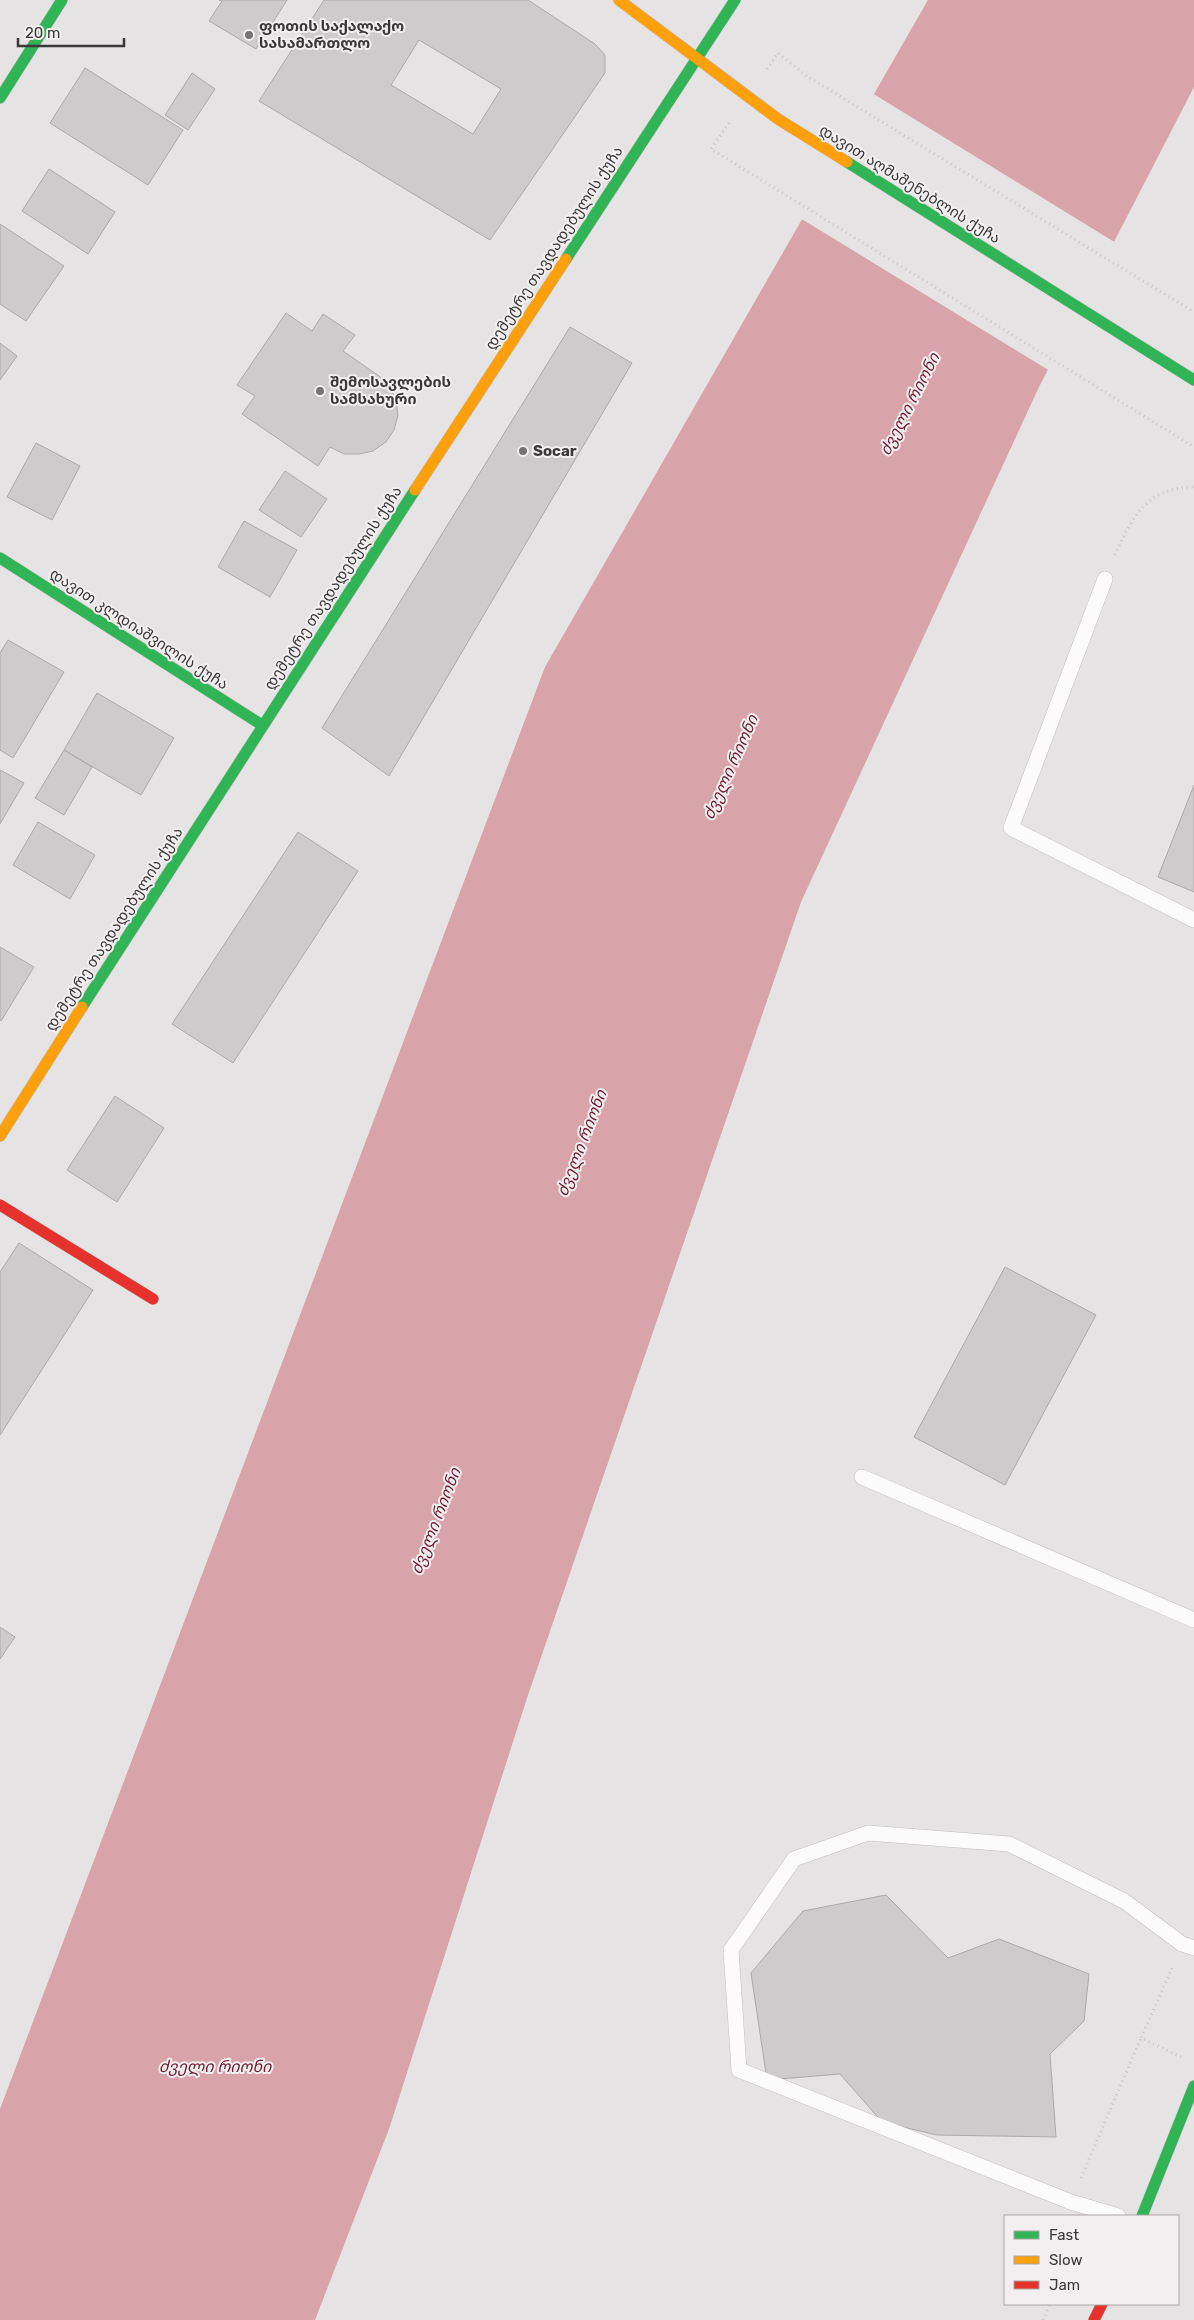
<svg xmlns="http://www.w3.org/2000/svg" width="1194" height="2320" viewBox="0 0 1194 2320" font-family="Rubik,'Noto Sans Georgian',sans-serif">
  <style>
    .water { fill: #d8a3a9 }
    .pier { fill: #e5e3e3 }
    .building { fill: #cdcbcb; stroke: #aba9a9; fill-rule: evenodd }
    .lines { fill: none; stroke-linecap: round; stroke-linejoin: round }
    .lane-casing { stroke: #c1bfbf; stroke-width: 16 }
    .fast-casing { stroke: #c1bfbf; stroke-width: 12 }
    .slow-casing { stroke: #c1bfbf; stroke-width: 12 }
    .jam-casing { stroke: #c1bfbf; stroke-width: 12 }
    .path { stroke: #c5c3c3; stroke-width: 3; stroke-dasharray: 1 4; stroke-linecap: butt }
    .lane { stroke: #fbfbfb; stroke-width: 15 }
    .fast { stroke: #30b455; stroke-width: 11 }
    .slow { stroke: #ff9f0a; stroke-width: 11 }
    .jam { stroke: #e5322d; stroke-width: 11 }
    .poi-dot { fill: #767474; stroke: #f3eff0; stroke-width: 2 }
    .labels { text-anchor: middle; stroke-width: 4; stroke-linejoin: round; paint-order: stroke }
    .poi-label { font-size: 15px; font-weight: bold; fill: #3a3839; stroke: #f3eff0; text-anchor: start }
    .street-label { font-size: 15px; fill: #3a3839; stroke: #f3eff0 }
    .water-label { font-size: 16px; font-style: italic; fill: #721a2f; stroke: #f3eff0 }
  </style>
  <rect width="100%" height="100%" fill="#e5e3e3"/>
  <!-- water -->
  <path class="water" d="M928,0H1194V87L1039,387L801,902L527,1698L389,2129L315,2320H0V2109L545,667Z"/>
  <!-- pier -->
  <path class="pier" d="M872,93L1116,243L1050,371L800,218Z"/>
  <!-- building -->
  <path class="building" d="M219,0H287L256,49L209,21L222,1Z
    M324,0H528L595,44L605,55V73L490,240L259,101ZM419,40L501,89L473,134L391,85Z
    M85,68L183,130L148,185L50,123Z
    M192,73L215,89L188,130L165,115Z
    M49,169L115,212L88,254L22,211Z
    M0,224L64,266L26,321L0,304Z
    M286,313L312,331L323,314L355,335L343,351L379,376L390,386L396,400L398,415L394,430L386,442L373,451L359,454H344L330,447L318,466L242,414L255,396L237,385Z
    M570,327L632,363L389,776L322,728Z
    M0,343L17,356L0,380Z
    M36,443L80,466L52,520L7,497Z
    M285,471L327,499L301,537L259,510Z
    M244,521L297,550L270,597L218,567Z
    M8,640L64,672L13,758L0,750V653Z
    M97,693L174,738L141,795L64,750Z
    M64,750L92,767L64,815L35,798Z
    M0,770L24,783L0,824Z
    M1194,785V892L1158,877Z
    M38,822L95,855L70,899L13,865Z
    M298,832L358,871L233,1063L172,1024Z
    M0,947L34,967L1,1021L0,1020Z
    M115,1096L164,1128L117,1202L67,1170Z
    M19,1243L93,1290L0,1435V1272Z
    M1005,1267L1096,1315L1005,1485L914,1437Z
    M0,1627L15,1637L0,1659Z
    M886,1895L948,1958L999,1939L1089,1974L1084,2021L1050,2054L1056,2137L937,2135L882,2122L840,2074L767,2080L751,1973L803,1911Z"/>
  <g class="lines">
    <!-- lane casing -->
    <g class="lane-casing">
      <path id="lane" d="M1105,579L1011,828L1194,920
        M862,1477L1194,1620
        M1118,2216L1071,2202L739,2070L731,1950L794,1859L868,1833L1009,1844L1124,1901L1182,1944L1194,1948"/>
    </g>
    <!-- fast casing -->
    <g class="fast-casing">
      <path id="fast" d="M0,98L62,0
        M847,162L1194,380
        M566,259L735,0
        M0,558L262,725
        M82,1007L415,490
        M1142,2216L1194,2086"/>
    </g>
    <!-- slow casing -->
    <g class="slow-casing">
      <path id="slow" d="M619,0L778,119L847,162
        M415,490L566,259
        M0,1136L82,1007"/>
    </g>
    <!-- jam casing -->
    <g class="jam-casing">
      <path id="jam" d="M0,1205L153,1299
        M1094,2320L1102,2304"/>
    </g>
    <!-- path -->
    <path class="path" d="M767,69L778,53L805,75L1194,312
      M729,123L711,149L1194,447
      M1115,555C1132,517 1147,487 1194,487
      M1172,1968L1141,2038L1181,2057
      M1081,2178L1141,2038
      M1043,2320L1050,2304"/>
    <!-- lane -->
    <use href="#lane" class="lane"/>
    <!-- fast -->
    <use href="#fast" class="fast"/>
    <!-- slow -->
    <use href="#slow" class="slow"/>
    <!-- jam -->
    <use href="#jam" class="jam"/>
  </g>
  <!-- markers -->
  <g class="poi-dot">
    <circle cx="249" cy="35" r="5"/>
    <circle cx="320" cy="391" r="5"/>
    <circle cx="523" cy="451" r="5"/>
  </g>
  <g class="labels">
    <!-- poi labels -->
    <g class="poi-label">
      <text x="259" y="31">ფოთის საქალაქო<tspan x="259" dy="17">სასამართლო</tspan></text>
      <text x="330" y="387">შემოსავლების<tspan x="330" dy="17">სამსახური</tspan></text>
      <text x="533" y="456">Socar</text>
    </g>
    <!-- street labels -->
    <g class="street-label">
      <text transform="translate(910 184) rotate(32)" y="5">დავით აღმაშენებლის ქუჩა</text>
      <text transform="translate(554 248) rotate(-57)" y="5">დემეტრე თავდადებულის ქუჩა</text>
      <text transform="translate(333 588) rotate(-57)" y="5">დემეტრე თავდადებულის ქუჩა</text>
      <text transform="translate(139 629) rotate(33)" y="5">დავით კლდიაშვილის ქუჩა</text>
      <text transform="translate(114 929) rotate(-57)" y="5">დემეტრე თავდადებულის ქუჩა</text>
    </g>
    <!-- water labels -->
    <g class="water-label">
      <text transform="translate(909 404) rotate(-63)" y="6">ძველი რიონი</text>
      <text transform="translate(730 767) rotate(-66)" y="6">ძველი რიონი</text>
      <text transform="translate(581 1143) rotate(-69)" y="6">ძველი რიონი</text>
      <text transform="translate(435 1521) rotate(-69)" y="6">ძველი რიონი</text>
      <text x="215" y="2072">ძველი რიონი</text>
    </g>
  </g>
  <!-- legend -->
  <rect x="1004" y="2215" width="175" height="90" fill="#f3eff0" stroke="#a9a6a7"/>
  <rect x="1014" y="2231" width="25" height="8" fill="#30b455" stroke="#a9a6a7"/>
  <text x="1049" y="2240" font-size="15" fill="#3a3839">Fast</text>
  <rect x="1014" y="2256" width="25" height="8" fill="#ff9f0a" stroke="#a9a6a7"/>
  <text x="1049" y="2265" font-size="15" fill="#3a3839">Slow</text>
  <rect x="1014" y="2281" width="25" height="8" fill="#e5322d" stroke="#a9a6a7"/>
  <text x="1049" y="2290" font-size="15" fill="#3a3839">Jam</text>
  <!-- scale -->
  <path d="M18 38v8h106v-8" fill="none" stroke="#3a3839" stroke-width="2.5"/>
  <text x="25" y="38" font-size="15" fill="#3a3839" stroke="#f3eff0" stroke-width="4" paint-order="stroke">20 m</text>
</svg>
